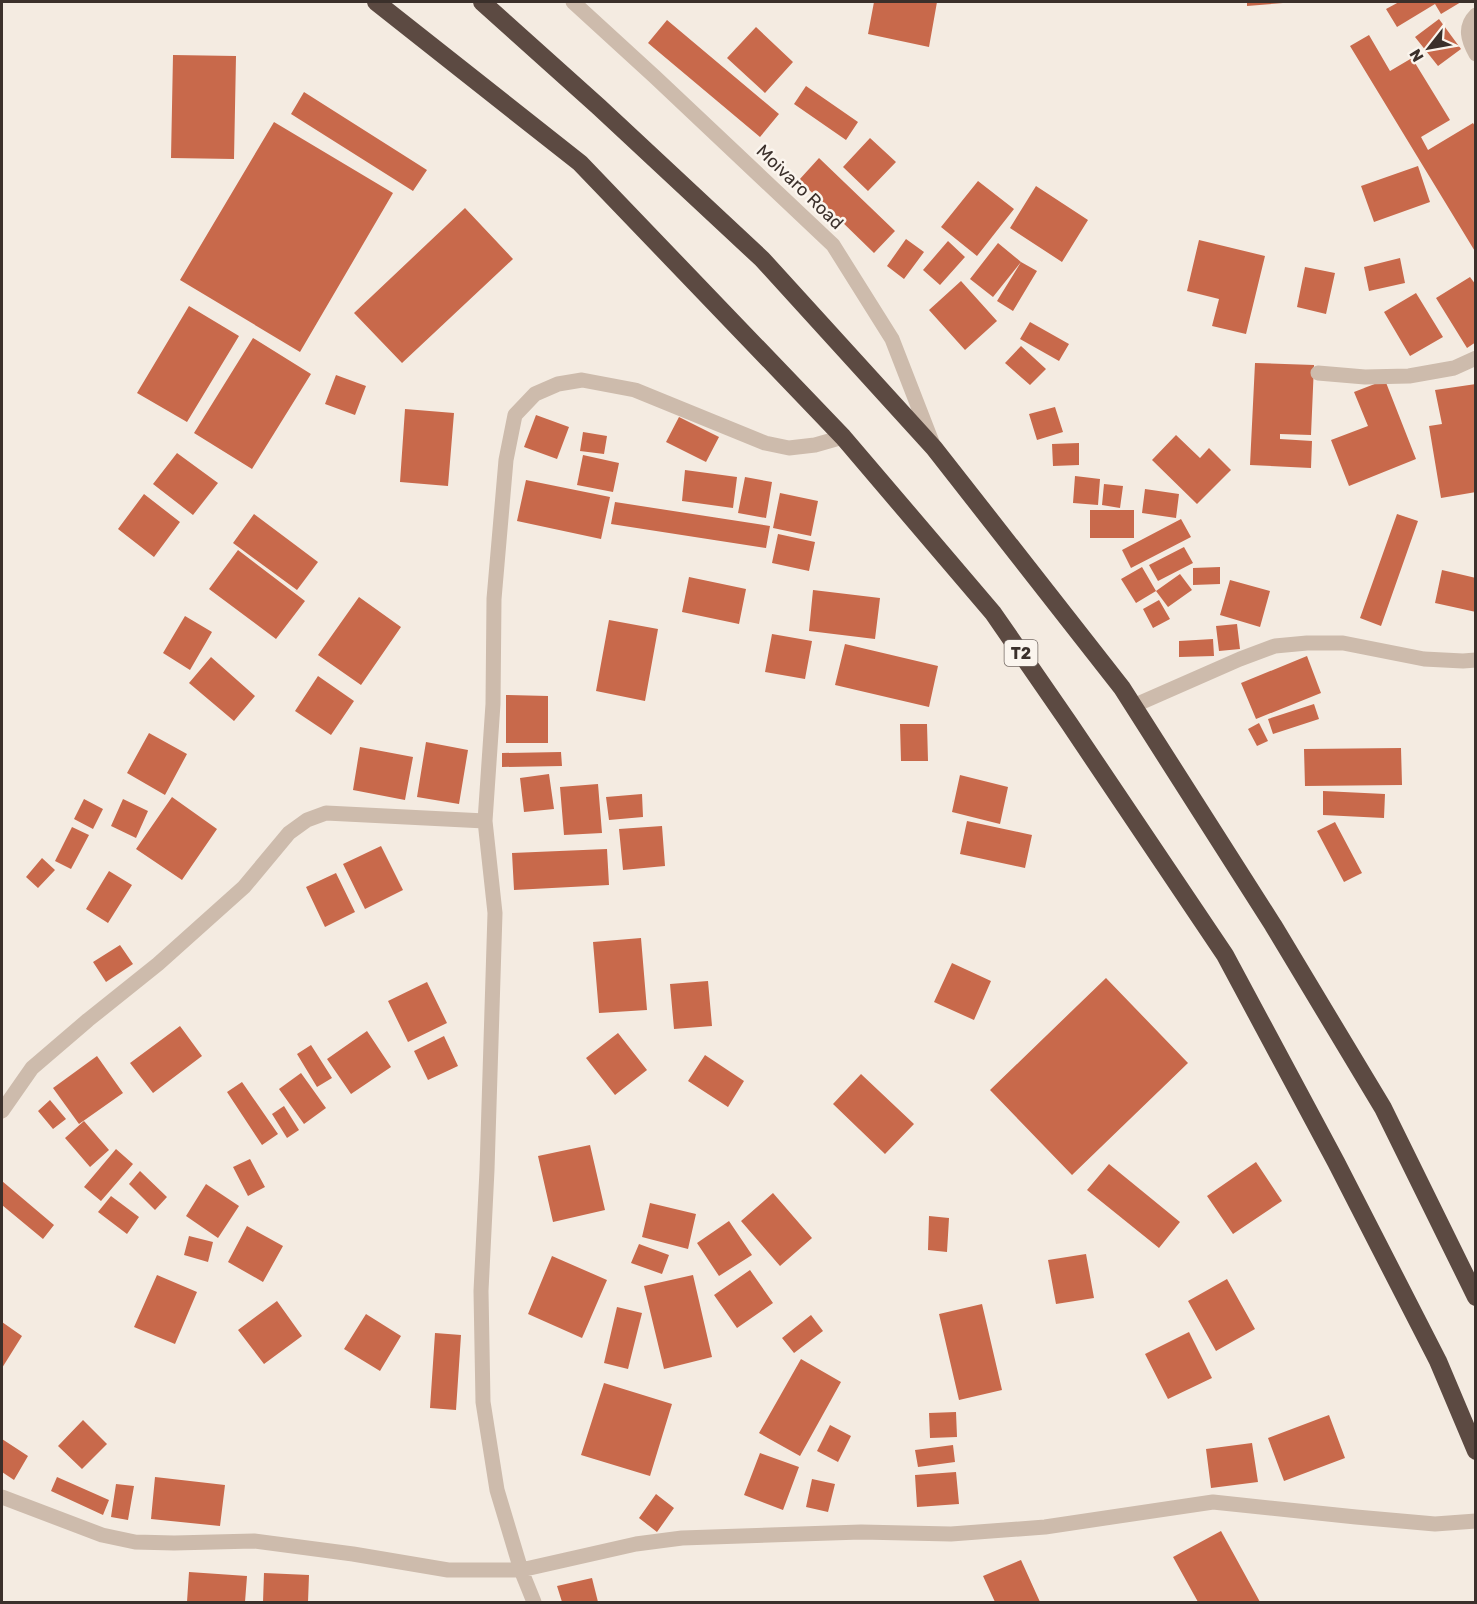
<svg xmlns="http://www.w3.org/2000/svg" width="1477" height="1604" viewBox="0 0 1477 1604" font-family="Rubik,sans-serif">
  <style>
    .building { fill: #c8694b }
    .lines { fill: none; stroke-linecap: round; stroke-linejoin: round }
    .minor { stroke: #cdbbac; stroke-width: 15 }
    .highway { stroke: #5c4a42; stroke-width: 18 }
    .labels { text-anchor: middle; stroke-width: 5; stroke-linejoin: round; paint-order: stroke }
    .shield { fill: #fbf5ee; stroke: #756b66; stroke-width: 1.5 }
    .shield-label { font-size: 16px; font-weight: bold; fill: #3b302b }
    .street-label { font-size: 18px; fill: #3b302b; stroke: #fbf5ee }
  </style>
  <rect width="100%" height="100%" fill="#f4ebe1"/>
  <!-- building -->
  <path class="building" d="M874,2H937L929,47L868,34Z
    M1247,2H1283V3L1247,6Z
    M1399,2H1461L1441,14L1435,4L1397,27L1386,9Z
    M1439,19L1461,49L1438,66L1415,37Z
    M667,20L779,114L760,137L648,43Z
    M756,27L793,62L765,93L727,58Z
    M1369,35L1390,71L1412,58L1450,120L1421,137L1428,150L1473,123L1476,128V253L1350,46Z
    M173,55L236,56L234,159L171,158Z
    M806,86L858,122L846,140L794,104Z
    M304,92L427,170L413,191L291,114Z
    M274,122L393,193L300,352L180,280Z
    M870,138L896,162L868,191L843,167Z
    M819,158L895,231L874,253L799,180Z
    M1418,166L1430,202L1374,222L1361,186Z
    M978,181L1014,209L977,256L941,227Z
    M1036,186L1088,220L1062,262L1010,228Z
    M465,208L513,259L402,363L354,313Z
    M906,239L924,252L904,279L887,266Z
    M1199,240L1265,256L1246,334L1212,326L1219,299L1187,291Z
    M948,241L965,257L940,285L923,270Z
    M998,243L1021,262L1037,271L1013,311L997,301L1021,262L993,297L970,279Z
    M1400,258L1405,283L1369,291L1364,267Z
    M1305,267L1335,273L1326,314L1297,307Z
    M1470,277L1476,285V342L1467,348L1436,298Z
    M961,281L997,321L965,350L929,310Z
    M1416,293L1443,337L1410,356L1384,312Z
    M189,306L239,336L187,422L137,393Z
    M1030,322L1069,344L1059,361L1020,339Z
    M253,338L311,374L252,469L194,433Z
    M1021,346L1046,369L1030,385L1005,363Z
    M1255,363L1314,365L1311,435L1280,434V439L1312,441L1311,468L1250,465Z
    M336,375L366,386L355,415L325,404Z
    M1385,380L1416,459L1349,486L1331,440L1368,426L1354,392Z
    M1476,384V492L1441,498L1429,426L1442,424L1435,390Z
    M1055,407L1063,432L1037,440L1029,414Z
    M405,409L454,413L448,486L400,482Z
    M536,415L569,427L557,459L524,447Z
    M679,417L719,437L706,462L666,442Z
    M583,432L607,436L604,454L580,451Z
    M1176,435L1200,458L1209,448L1231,470L1197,504L1152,460Z
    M1079,443V465L1053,466L1052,444Z
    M177,453L218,483L193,515L153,484Z
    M583,455L619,463L613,492L577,485Z
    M685,470L737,477L733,508L682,501Z
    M1075,476L1100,479L1098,505L1073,503Z
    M745,477L772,482L766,518L738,513Z
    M526,480L610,497L601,539L517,521Z
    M1104,484L1123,486L1120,508L1102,505Z
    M1145,489L1179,494L1176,518L1142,513Z
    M780,493L818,501L811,536L773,528Z
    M144,494L180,522L154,557L118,529Z
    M615,502L770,526L766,548L611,524Z
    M1090,510H1134V538H1090Z
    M254,514L318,562L297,590L233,543Z
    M1397,514L1418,521L1381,626L1360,618Z
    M1181,519L1191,537L1131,568L1122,550Z
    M778,534L815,542L809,571L772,563Z
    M1184,547L1193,563L1158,581L1149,565Z
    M238,550L305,601L276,639L209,589Z
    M1142,567L1156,591L1136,603L1121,579Z
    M1220,567V584L1193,585V568Z
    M1442,570L1476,578V612L1435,603Z
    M1180,574L1192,590L1168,607L1156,591Z
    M689,577L746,589L739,624L682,612Z
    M1230,580L1270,591L1260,627L1220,615Z
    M813,590L880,598L875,639L809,631Z
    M359,597L401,627L361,685L318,655Z
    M1159,600L1170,619L1153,628L1143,609Z
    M185,616L212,632L190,670L163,653Z
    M609,620L658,629L645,701L596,691Z
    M1237,624L1240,649L1219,651L1216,626Z
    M772,634L812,641L805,679L765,672Z
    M1213,639L1214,656L1179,657V641Z
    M845,644L938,666L929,707L835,685Z
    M1307,656L1321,693L1256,719L1241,683Z
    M211,657L255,696L234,721L189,683Z
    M318,676L354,701L331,735L295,711Z
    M506,695L548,696V743H506Z
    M1314,704L1319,719L1273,734L1268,719Z
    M1259,723L1268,741L1257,746L1248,729Z
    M900,724H927L928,761H901Z
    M149,733L187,754L165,795L127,773Z
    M426,742L468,750L459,804L417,797Z
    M360,747L413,757L405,800L353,790Z
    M1401,748L1402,785L1305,786L1304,749Z
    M561,752L562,766L502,767V753Z
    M549,774L554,809L524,812L520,778Z
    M960,775L1008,787L1000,824L952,812Z
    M598,784L602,833L564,835L560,787Z
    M1323,791L1385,794L1384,818L1323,815Z
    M642,794L643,817L609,820L606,797Z
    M172,797L217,829L182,880L136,849Z
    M84,799L103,809L93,829L74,819Z
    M123,799L148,811L136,838L111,826Z
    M967,821L1032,835L1025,868L960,854Z
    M1335,822L1362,873L1344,882L1317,831Z
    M662,826L665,866L623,870L619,829Z
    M72,827L89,835L71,869L55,861Z
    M381,846L403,890L365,909L343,864Z
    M607,849L609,885L514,890L512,853Z
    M42,858L55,870L38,888L26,877Z
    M109,871L132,885L108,923L86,909Z
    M336,873L355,912L325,927L306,887Z
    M641,938L647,1010L599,1013L593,942Z
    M120,945L133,964L106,982L93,962Z
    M952,963L991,981L974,1020L934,1002Z
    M1106,978L1188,1063L1072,1175L990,1090Z
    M708,981L712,1026L674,1029L670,984Z
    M427,982L447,1023L408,1042L388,1001Z
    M180,1026L202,1056L153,1093L130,1063Z
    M367,1031L391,1067L351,1094L327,1059Z
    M618,1033L647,1070L615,1095L586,1058Z
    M444,1036L458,1066L428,1080L414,1051Z
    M311,1045L332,1078L317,1087L297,1054Z
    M705,1055L744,1081L728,1107L688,1081Z
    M97,1056L123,1093L79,1124L53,1088Z
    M301,1073L326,1108L304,1124L279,1089Z
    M861,1074L914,1124L885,1154L833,1104Z
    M242,1082L278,1134L262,1145L227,1092Z
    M50,1100L66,1119L53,1129L38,1111Z
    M284,1106L299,1130L287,1138L272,1114Z
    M84,1121L109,1150L90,1167L65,1138Z
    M590,1145L605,1210L553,1222L538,1156Z
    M116,1149L133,1164L101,1201L84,1187Z
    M250,1159L265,1187L248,1196L233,1167Z
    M1256,1162L1282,1201L1233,1234L1207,1196Z
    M1109,1164L1180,1222L1159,1248L1087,1190Z
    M140,1171L167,1197L155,1210L129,1184Z
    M2,1181L54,1225L43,1239L2,1205Z
    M206,1184L239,1206L218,1238L186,1216Z
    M773,1193L812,1238L780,1266L741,1221Z
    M111,1196L139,1217L127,1234L98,1212Z
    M650,1203L696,1214L688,1249L642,1237Z
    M929,1216L949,1218L947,1252L928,1250Z
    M729,1221L752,1255L719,1276L697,1243Z
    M247,1226L283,1246L263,1282L228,1262Z
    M189,1236L213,1242L208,1262L184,1255Z
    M639,1244L669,1255L662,1274L631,1263Z
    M1086,1254L1094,1298L1056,1304L1048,1260Z
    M552,1256L607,1280L582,1338L528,1314Z
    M750,1270L773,1303L737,1328L714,1295Z
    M157,1275L197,1292L175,1344L134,1327Z
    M693,1275L712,1357L664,1369L644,1286Z
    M1227,1279L1255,1329L1216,1351L1188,1301Z
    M277,1301L302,1336L264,1364L238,1330Z
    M982,1304L1002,1390L959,1400L939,1314Z
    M617,1307L642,1313L628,1369L604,1363Z
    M366,1314L401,1336L380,1371L344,1349Z
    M811,1315L823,1331L794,1353L782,1338Z
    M2,1322L22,1336L2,1368Z
    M1189,1332L1212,1378L1168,1399L1145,1354Z
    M435,1333L461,1335L456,1410L430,1408Z
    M801,1359L841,1382L800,1456L759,1433Z
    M604,1383L672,1404L650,1476L581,1455Z
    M956,1412L957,1437L930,1438L929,1413Z
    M1329,1415L1345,1458L1284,1481L1268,1438Z
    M83,1420L107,1444L82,1469L58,1446Z
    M830,1425L851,1436L838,1462L817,1451Z
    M2,1439L28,1456L14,1480L2,1472Z
    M1252,1443L1258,1482L1211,1488L1206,1449Z
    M953,1445L955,1462L918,1467L915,1450Z
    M760,1453L799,1467L783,1510L744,1495Z
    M956,1472L959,1504L917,1507L915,1475Z
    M57,1477L109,1500L103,1515L51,1491Z
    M155,1477L225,1485L220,1526L151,1519Z
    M812,1479L835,1484L828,1512L806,1507Z
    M116,1484L134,1486L128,1520L111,1517Z
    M656,1494L674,1508L657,1532L639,1518Z
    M1221,1531L1260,1602H1198L1173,1557Z
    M1021,1560L1040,1602H995L983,1576Z
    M189,1572L247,1576L245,1602H187Z
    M264,1573L309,1575L308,1602H263Z
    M592,1578L598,1602H562L557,1586Z"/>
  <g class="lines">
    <!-- minor -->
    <path class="minor" d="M573,2L655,77L833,245L892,339L932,442
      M1476,15C1464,27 1468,40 1476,54
      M1318,373L1365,377L1409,376L1454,368L1476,358
      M1133,706L1240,659L1275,646L1307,643H1343L1424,659L1463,661L1476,660
      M2,1111L32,1068L88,1020L158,964L244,887L289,833L307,820L326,813L485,821
      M2,1497L102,1535L135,1542L174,1543L254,1541L353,1554L448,1570H521L636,1544L682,1538L861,1532L951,1534L1045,1527L1213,1502L1356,1517L1435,1524L1476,1521
      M534,1602L521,1570L497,1490L483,1402L481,1291L487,1170L495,913L485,821L493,704L494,599L506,460L515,415L535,394L558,384L582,380L635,390L765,443L789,448L815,445L843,437"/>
    <!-- highway -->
    <path class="highway" d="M376,2L580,163L843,437L993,613L1069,723L1225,955L1336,1162L1438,1361L1476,1451
      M482,2L599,107L762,259L934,448L1122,688L1273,925L1383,1108L1476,1297"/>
  </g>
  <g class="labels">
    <!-- shield labels -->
    <rect class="shield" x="1004.5" y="640" width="33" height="26" rx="4.5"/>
    <g class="shield-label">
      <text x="1021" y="659">T2</text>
    </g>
    <!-- street labels -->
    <g class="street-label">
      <text transform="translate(800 187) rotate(44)" y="6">Moivaro Road</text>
    </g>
  </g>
  <!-- border -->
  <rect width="1477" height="1604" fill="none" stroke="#3b302b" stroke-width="6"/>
  <!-- north arrow -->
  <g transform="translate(1429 48) rotate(239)" stroke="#fbf5ee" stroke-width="4.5" paint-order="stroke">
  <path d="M0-4.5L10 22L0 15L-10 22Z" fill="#3b302b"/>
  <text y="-9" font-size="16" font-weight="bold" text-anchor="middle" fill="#3b302b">N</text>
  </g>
</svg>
